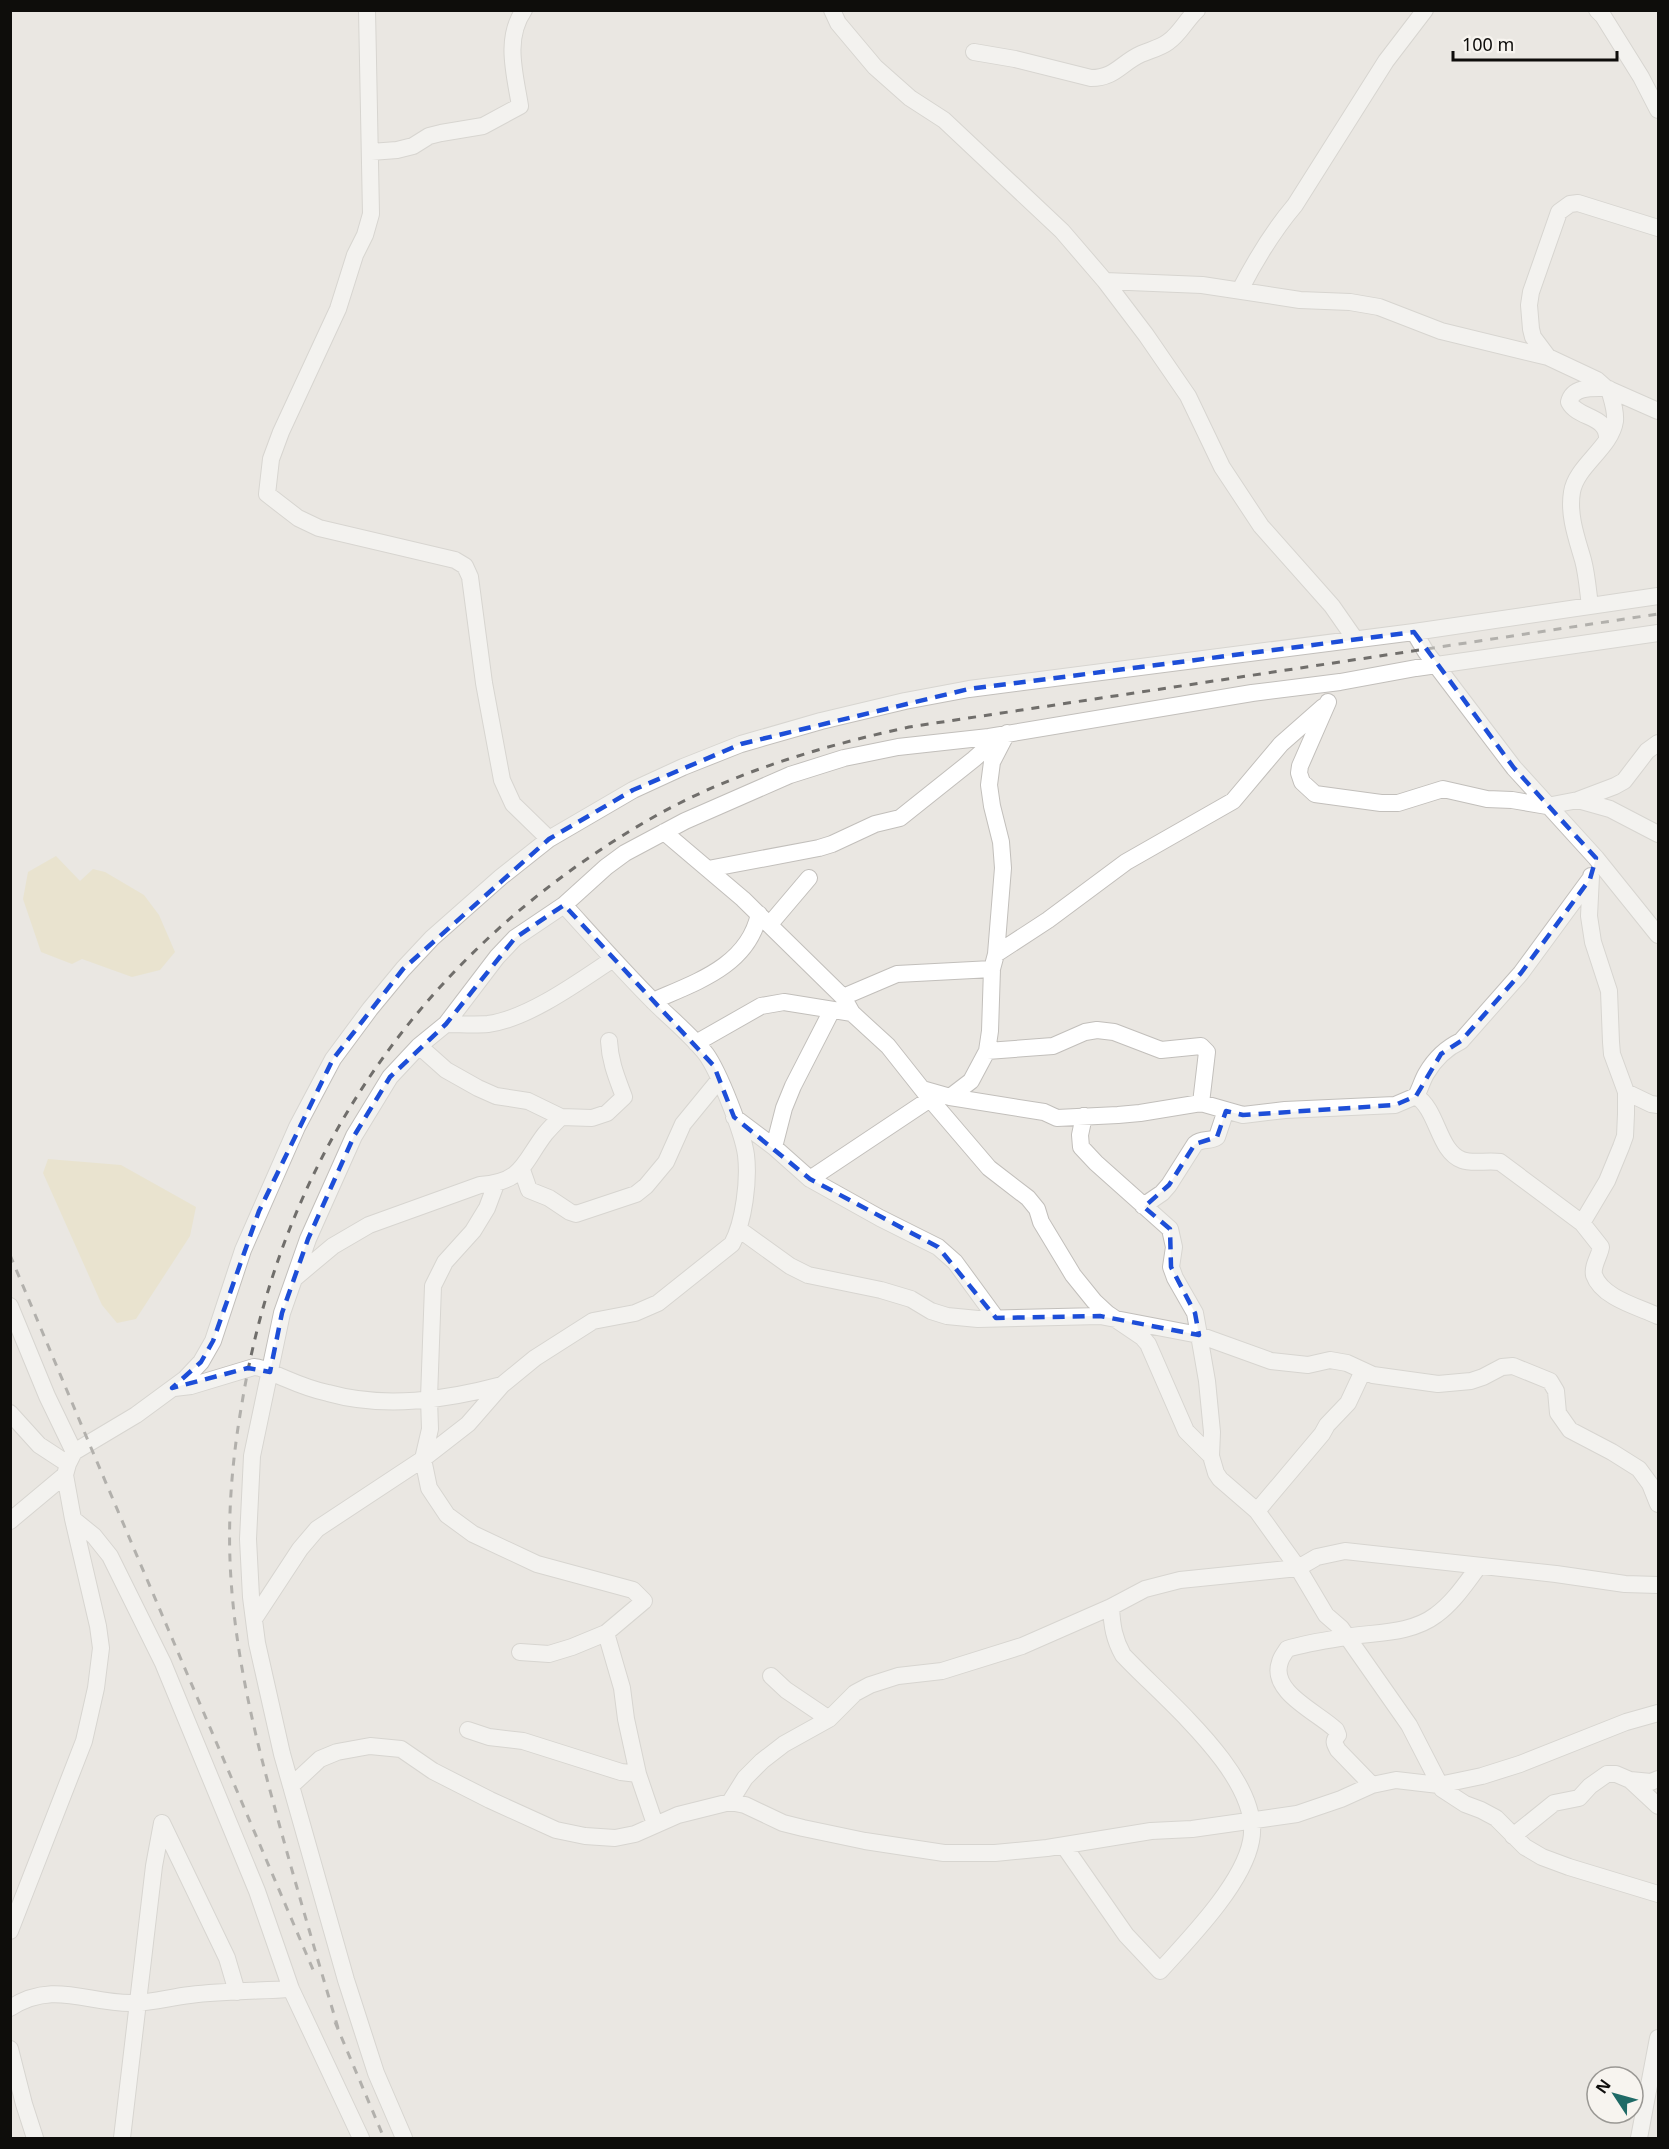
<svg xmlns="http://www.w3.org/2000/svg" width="1669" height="2149" viewBox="0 0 1669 2149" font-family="'Noto Sans',sans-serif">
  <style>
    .sand { fill: #e8deb9 }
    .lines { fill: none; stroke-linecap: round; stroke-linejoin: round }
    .minor-casing { stroke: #c2bfbb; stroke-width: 18 }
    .minor { stroke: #fff; stroke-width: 16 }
    .rail { stroke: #706e6b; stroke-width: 3; stroke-dasharray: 8 8; stroke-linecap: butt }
    .marked { fill: none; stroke: #1d4ed8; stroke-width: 4.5; stroke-dasharray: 12 8; stroke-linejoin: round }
  </style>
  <rect width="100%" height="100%" fill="#eae7e2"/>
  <!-- sand -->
  <path class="sand" d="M56,856L80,881L93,869L105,872L144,895L159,915L175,952L160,970L132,977L82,959L72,964L41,952L23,899L28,872Z
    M48,1159L121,1165L196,1207L190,1236L136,1319L117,1323L102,1305L43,1173Z"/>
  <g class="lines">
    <!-- minor casing -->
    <g class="minor-casing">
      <path id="minor" d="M367,10L371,214L365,235L355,255L338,309L281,432L271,459L267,494L298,518L319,528L455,560L465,566L470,577L484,683L502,780L513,804L549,839
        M832,10L838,23L875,67L910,98L944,120L1062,231L1105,281L1146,335L1188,396L1222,467L1261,526L1332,606L1355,639
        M1597,10L1603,16L1641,77L1658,110
        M974,52L1015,59L1091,78C1115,78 1121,63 1141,54C1150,50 1160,48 1168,42C1180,34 1186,20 1197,10
        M371,152L397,150L413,146L429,136L441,133L483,126L520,106C515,74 504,39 524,10
        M1105,281L1202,285L1300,300L1350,302L1379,307L1441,331L1548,357L1597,380L1606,388L1658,411
        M1240,290C1256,259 1273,231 1295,205L1386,61L1425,10
        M1548,357L1533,337L1531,329L1529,305L1531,292L1559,212L1570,204L1578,203L1658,228
        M1606,388C1593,388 1573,386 1569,402C1578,419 1607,415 1607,438
        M1590,606C1588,591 1587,575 1583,560C1577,539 1568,515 1572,492C1576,466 1611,448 1615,421C1616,410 1612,400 1609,389
        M1414,632L1426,652L1514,768L1596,858L1658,935
        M1328,702L1300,766L1299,773L1302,782L1315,794L1381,803H1398L1443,789L1487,799L1512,800L1547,806L1578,800L1615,786L1624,781L1647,751L1658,743
        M1578,800L1610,809L1658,834
        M664,832L743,899L843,997L852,1013L888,1046L930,1099L989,1168L1028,1198L1037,1209L1041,1222L1073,1275L1094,1301L1108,1314L1142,1337L1148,1344L1186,1431L1211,1456L1216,1473L1220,1479L1257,1511L1298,1568L1326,1615L1341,1628L1409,1725L1442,1789L1465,1804L1481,1810L1496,1818L1525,1847L1542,1857L1569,1867L1658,1894
        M708,869L819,848L832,844L875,824L900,818L974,759L1001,735
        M770,924L809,878
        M996,954L1048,920L1126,862L1233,801L1281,744L1323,707
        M843,997L897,974L992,969
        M653,1001C696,982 748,966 759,914
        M446,1024C460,1024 475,1025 488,1024C528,1019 580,981 613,959
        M696,1043L761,1006L784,1002L852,1013
        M419,1046L446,1070L478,1088L496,1096L528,1101L561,1117L592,1118L607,1113L624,1097C617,1078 610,1062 609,1041
        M987,1051L1053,1046L1085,1032L1097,1030L1114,1032L1161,1050L1201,1046L1207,1052L1201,1103
        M922,1089L950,1097L1044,1112L1057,1118L1118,1115L1140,1113L1201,1103L1243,1115L1285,1110L1395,1105L1416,1096C1420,1089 1422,1081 1426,1074C1434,1060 1446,1048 1461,1041L1521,973L1590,879
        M1626,1092L1651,1104L1658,1105
        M1416,1096C1438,1110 1438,1151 1462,1160C1472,1164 1488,1160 1500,1162L1582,1223L1601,1247C1600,1255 1592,1266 1594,1275C1602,1298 1639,1307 1658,1316
        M950,1097L971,1081L987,1051L990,1031L992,969L996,954L1003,868L1001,842L992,806L989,785L992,762L1007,733
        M1084,1116L1080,1135L1081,1147L1096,1163L1170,1229L1174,1247L1171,1267L1175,1278L1195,1313L1199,1335L1207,1381L1212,1432L1211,1456
        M734,1117L774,1147L810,1179L880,1218L938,1247L955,1262L996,1318
        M774,1147L784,1108L793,1086L831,1012
        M522,1170L529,1190L549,1198L570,1212L576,1214L636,1194L646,1186L666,1162L683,1124L719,1080
        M810,1179L930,1099
        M496,1184L487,1208L473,1231L445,1262L433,1286L429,1398L430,1429L423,1459L429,1488L447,1515L473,1534L537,1564L633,1590L644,1601L606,1633L572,1647L549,1654L520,1652
        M1143,1206L1162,1193L1169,1185L1195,1144C1202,1138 1210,1142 1217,1137L1226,1110
        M1582,1223L1607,1181L1621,1147L1625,1136L1626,1114V1092L1612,1054L1611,1042L1609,991L1593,942L1589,916L1591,876
        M740,1230L790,1266L808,1275L881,1290L911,1299L931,1311L947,1316L978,1319L1100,1316L1199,1335L1271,1361L1308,1365L1330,1360L1347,1363L1373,1375L1438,1384L1471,1381L1483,1377L1502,1367L1513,1366L1550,1381L1556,1391L1558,1413L1570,1430L1612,1452L1639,1469L1650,1484L1658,1504
        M296,1277L333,1246L369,1225L480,1185C523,1182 523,1163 545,1134C550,1128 556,1122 561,1117
        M10,1306L47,1396L74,1452
        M174,1388L191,1386L254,1367C266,1368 273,1374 284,1378C298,1384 313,1390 328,1393C385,1409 446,1400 502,1385
        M10,1413L39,1445L68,1464
        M1257,1511L1322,1434L1327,1425L1348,1403L1363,1371
        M73,1519L94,1536L110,1556L163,1663L257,1891L291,1989L361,2138
        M10,1521L65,1475
        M254,1619L300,1549L317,1529L423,1459L468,1424L502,1385L535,1358L593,1321L635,1313L658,1303L732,1244C744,1222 749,1180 746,1155C743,1133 719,1072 706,1054C691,1035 671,1019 654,1002C623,971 594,938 564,905
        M606,1633L622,1688L626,1719L638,1774L655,1824
        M771,1676L786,1690L829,1719
        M468,1730L489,1737L523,1741L621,1772L638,1774
        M1630,1780L1651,1782L1658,1779
        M1372,1785L1338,1750C1334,1743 1333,1741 1338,1735L1336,1730C1319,1713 1269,1692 1280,1662C1281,1657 1285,1653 1287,1649C1306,1643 1327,1640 1346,1637C1376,1632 1411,1634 1436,1615C1454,1602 1466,1583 1479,1566
        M291,1786L320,1759L337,1752L370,1746L401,1749L433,1771L490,1800L556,1830L585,1836L615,1838L635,1834L678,1815L730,1802L745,1805L783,1823L803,1828L865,1841L944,1853H995L1047,1848L1151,1831L1192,1829L1297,1814L1341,1799L1372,1785L1396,1780L1439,1785L1482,1776L1520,1764L1626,1722L1658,1713
        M730,1802L745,1778L762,1761L784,1744L829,1719L855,1693L870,1685L898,1676L942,1671L1022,1646L1111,1607L1145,1589L1180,1580L1298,1568L1317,1557L1345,1551L1556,1574L1625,1584L1658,1585
        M162,1823L227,1958L237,1992
        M1513,1836L1554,1803L1579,1798L1590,1786L1607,1774H1616L1630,1780L1658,1806
        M1064,1846L1126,1935L1160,1971C1189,1939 1243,1884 1251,1841C1264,1778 1163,1698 1123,1655C1114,1639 1112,1626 1111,1607
        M10,1931L84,1741L96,1688L101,1648L98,1626L73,1519L65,1475L68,1464L74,1452L136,1415L185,1379L201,1362L213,1341L243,1250L297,1127L333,1059L370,1009L403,969L432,938L501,877L549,839L633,790L683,767L741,744L821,721L905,701L969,689L1414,632L1658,596
        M10,2008C55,1979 89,2005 135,2003C154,2002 172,1997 190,1995C223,1991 257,1991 291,1989
        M10,2049L24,2104L35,2138
        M122,2138L154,1866L162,1823
        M404,2138L376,2073L346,1980L282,1754L257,1643L251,1597L248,1539L252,1456L282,1313L308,1239L354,1136L390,1077L419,1046L446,1024L497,957L515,938L564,905L606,867L625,853L685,821L790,775L844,758L898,747L989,737L1252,693L1340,682L1416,668L1658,633
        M1639,2138L1658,2038"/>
    </g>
    <!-- minor -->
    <use href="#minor" class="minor"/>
    <!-- rail -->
    <path class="rail" d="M10,1255L89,1443L314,1972
      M335,2022L384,2138
      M338,2028C316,1954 294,1879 274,1805C252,1725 233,1643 230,1560C228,1507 233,1454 242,1403C284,1146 433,941 659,814C737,771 823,746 909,727L1658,614"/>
  </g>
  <!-- marked area -->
  <path d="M0 0H1669V2149H0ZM1414,632L1514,768L1596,858L1590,879L1521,973L1461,1041L1441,1054L1416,1096L1395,1105L1243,1115L1226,1111L1217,1137L1195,1144L1169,1185L1144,1207L1170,1229L1171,1267L1195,1313L1199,1335L1100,1316L996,1318L938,1247L810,1179L734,1117L714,1066L564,905L515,938L446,1024L390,1077L354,1136L308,1239L282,1313L270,1372L248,1368L172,1388L201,1362L213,1341L259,1211L333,1059L403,969L549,839L633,790L741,744L969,689Z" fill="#eae7e2" fill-opacity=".55" fill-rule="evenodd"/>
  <path class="marked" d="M1414,632L1514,768L1596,858L1590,879L1521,973L1461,1041L1441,1054L1416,1096L1395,1105L1243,1115L1226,1111L1217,1137L1195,1144L1169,1185L1144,1207L1170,1229L1171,1267L1195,1313L1199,1335L1100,1316L996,1318L938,1247L810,1179L734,1117L714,1066L564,905L515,938L446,1024L390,1077L354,1136L308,1239L282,1313L270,1372L248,1368L172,1388L201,1362L213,1341L259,1211L333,1059L403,969L549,839L633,790L741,744L969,689Z"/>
  <!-- border -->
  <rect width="1669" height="2149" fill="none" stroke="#0e0d0b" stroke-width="24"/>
  <!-- north arrow -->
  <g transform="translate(1615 2095) rotate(306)"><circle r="28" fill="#f7f4ef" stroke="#9a9894" stroke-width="1.5"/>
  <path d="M0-4.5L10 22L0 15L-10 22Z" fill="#1f6a66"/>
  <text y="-9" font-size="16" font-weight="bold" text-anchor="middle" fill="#0e0d0b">N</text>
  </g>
  <!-- scale -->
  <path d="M1453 51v9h164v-9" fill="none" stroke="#0e0d0b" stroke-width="3"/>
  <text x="1462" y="51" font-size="18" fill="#0e0d0b" stroke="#f7f4ef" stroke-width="4.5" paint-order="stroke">100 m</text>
</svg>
